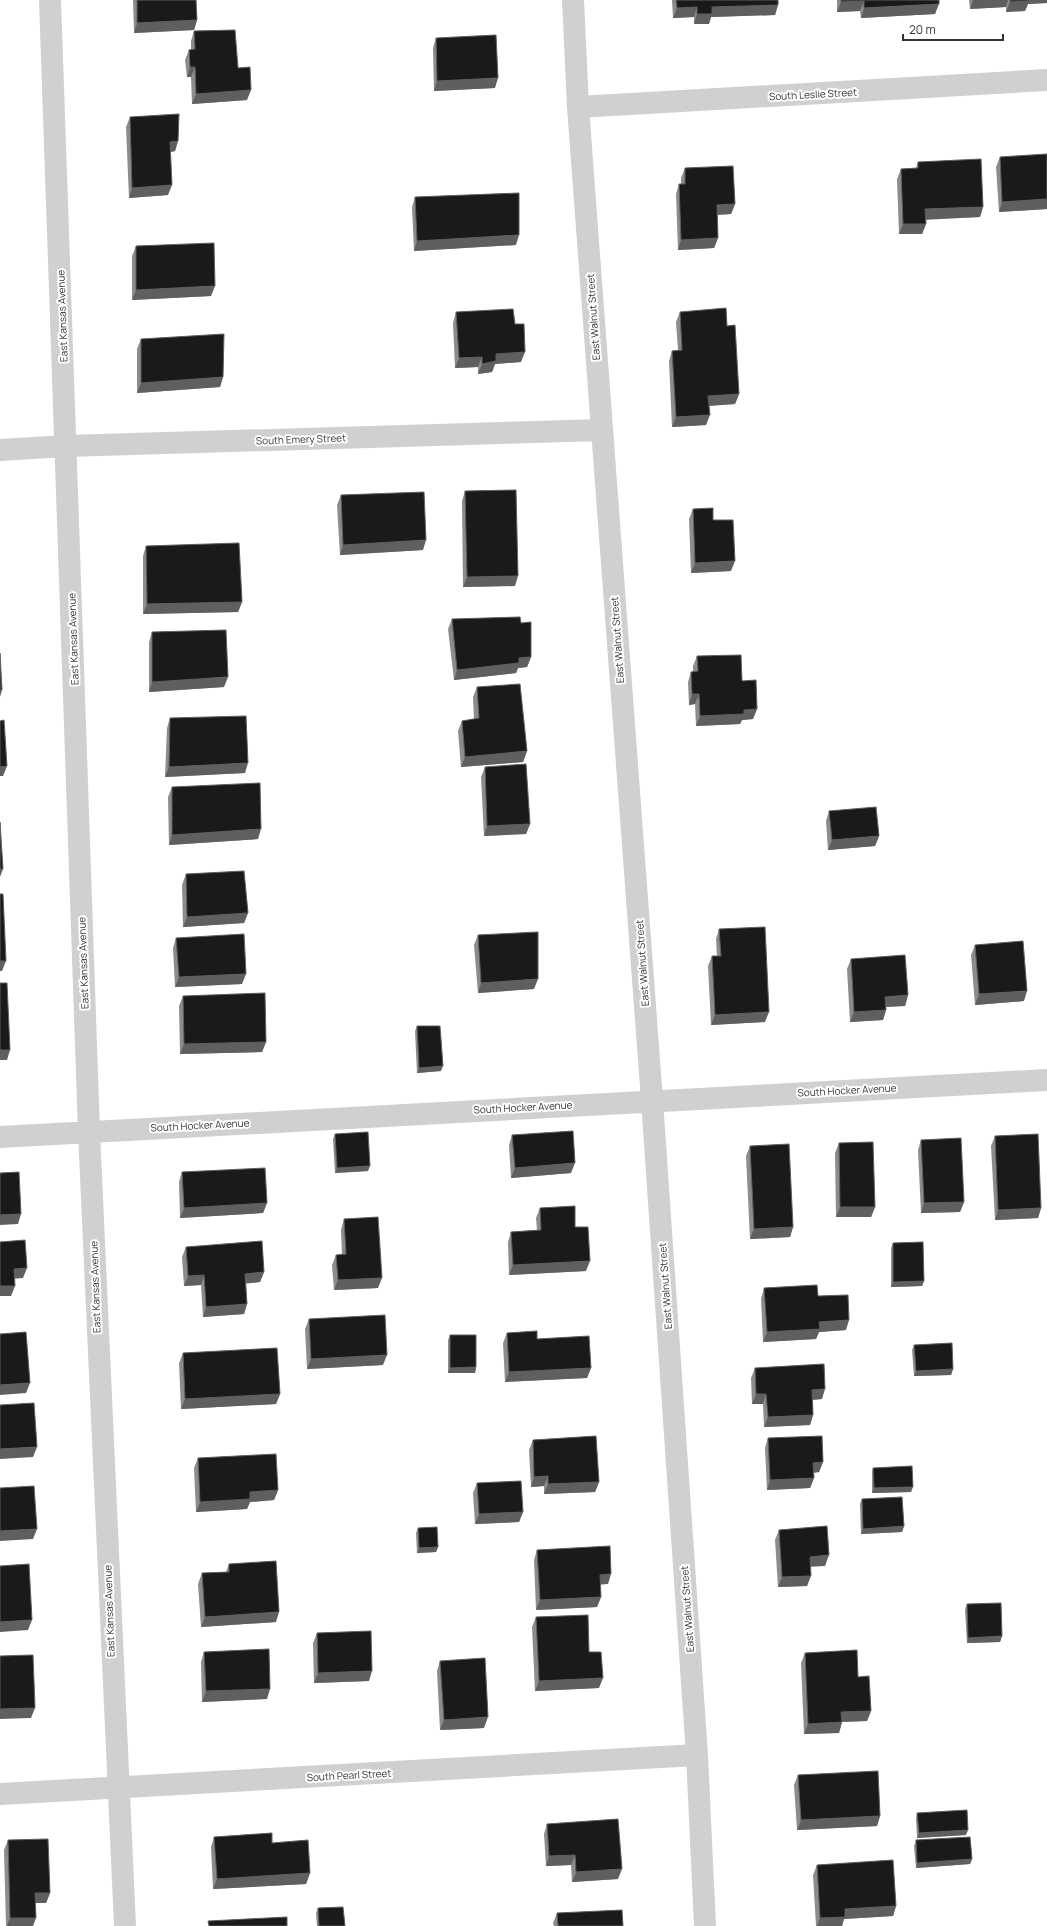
<svg xmlns="http://www.w3.org/2000/svg" width="1047" height="1926" viewBox="0 0 1047 1926" font-family="Manrope,sans-serif">
  <style>
    .lines { fill: none; stroke-linecap: round; stroke-linejoin: round }
    .street { stroke: #d0d0d0; stroke-width: 22 }
    .wall { fill: #8c8c8c }
    .shaded-wall { fill: #5f5f5f }
    .building { fill: #1a1a1a; stroke: #5f5f5f }
    .labels { text-anchor: middle; stroke-width: 4; stroke-linejoin: round; paint-order: stroke }
    .street-label { font-size: 10px; fill: #333; stroke: #fff }
  </style>
  <rect width="100%" height="100%" fill="#fff"/>
  <g class="lines">
    <!-- street -->
    <path class="street" d="M50,0L89,1132L125,1926
      M573,0L578,107L652,1100L697,1755L705,1926
      M578,107L1047,80
      M0,450L66,446L602,430
      M0,1137L1047,1080
      M0,1794L697,1755"/>
  </g>
  <!-- wall -->
  <path class="wall" d="M133,0H196L197,20L194,30L134,33Z
    M672,0H778V5L775,15L711,17L709,24H694V17L673,18Z
    M837,0H939L935,14L861,18L860,11L837,12Z
    M969,0H1047V3L1028,4L1025,11L1006,12V7L970,9Z
    M194,31L238,68L247,100L192,104L191,77H187L185,60L189,50H191V41Z
    M436,38L495,88L434,91L433,48Z
    M130,117L178,141L175,151L170,152L168,195L129,198L126,127Z
    M1047,154V209L999,212L996,167L1000,157Z
    M918,162L983,207L980,217L926,219V224L922,234H899L897,179L901,169L916,168Z
    M685,168L735,204L731,214L717,215L718,238L714,248L678,250L676,194L679,184H681V178Z
    M415,197L516,245L414,251L412,207Z
    M136,246L211,296L132,300V256Z
    M456,312L515,324L521,362L495,364L492,372L478,374V367L455,368L453,323Z
    M680,312L727,326L739,394L735,404L709,406L706,425L672,427L669,361L672,351L678,350L676,322Z
    M141,339L223,377L220,387L137,393V349Z
    M465,491L515,586L463,587L462,501Z
    M341,495L423,550L340,555L337,505Z
    M693,509L713,520L731,571L691,573L689,519Z
    M146,546L242,602L238,612L143,614V556Z
    M452,619L531,657L527,667L518,668L516,673L454,680L448,629Z
    M152,632L224,687L149,692V642Z
    M697,656L742,681L757,709L753,719L742,720L740,724L696,726L695,704L689,705L688,682L691,672H693V666Z
    M477,687L527,751L523,762L461,767L458,731L462,721L474,719L473,697Z
    M170,718L245,773L165,777L167,728Z
    M485,767L530,824L526,834L484,836L481,777Z
    M172,787L258,839L169,845L168,797Z
    M829,811L879,836L875,846L828,850L826,821Z
    M186,874L248,913L244,923L183,927L182,885Z
    M719,929L765,1022L711,1025L708,966L712,956H717L716,939Z
    M478,935L534,989L478,993L474,945Z
    M176,938L242,984L175,987L173,948Z
    M975,945L1024,1001L975,1005L971,955Z
    M851,959L908,995L905,1006L886,1007V1010L883,1020L850,1022L847,969Z
    M183,996L266,1042L262,1052L180,1054L179,1006Z
    M417,1026L441,1071L417,1073L415,1031Z
    M335,1134L368,1171L335,1173L333,1139Z
    M512,1135L571,1173L511,1178L509,1145Z
    M995,1136L1041,1208L1038,1218L995,1220L991,1146Z
    M921,1140L964,1202L960,1212L921,1213L918,1150Z
    M839,1143L875,1207L871,1217H836L835,1153Z
    M750,1146L793,1227L790,1237L750,1239L746,1156Z
    M182,1172L267,1203L263,1213L180,1218L179,1182Z
    M540,1208L586,1271L509,1275L508,1242L511,1232L537,1230L536,1218Z
    M344,1219L378,1288L334,1290L332,1265L336,1255H342L341,1230Z
    M893,1243L924,1281L922,1286L891,1287V1248Z
    M186,1247L264,1272L260,1282L246,1283L247,1304L244,1314L203,1317L201,1285L184,1286L182,1257Z
    M764,1288L818,1296L846,1330L819,1332L816,1339L763,1342L761,1299Z
    M309,1319L383,1365L307,1369L305,1329Z
    M507,1333L537,1339L591,1368L587,1378L505,1382L503,1343Z
    M450,1335L476,1367L475,1373H448V1340Z
    M914,1345L953,1369L951,1375L914,1376L912,1350Z
    M183,1353L280,1394L276,1404L181,1409L179,1363Z
    M755,1368L822,1399L813,1400V1415L810,1425L764,1427L763,1404H752L751,1378Z
    M768,1438L823,1462L819,1472L813,1473L814,1478L810,1488L767,1490L765,1448Z
    M533,1440L599,1482L595,1492L544,1494V1486L531,1487L529,1450Z
    M198,1458L278,1490L274,1500L250,1502L247,1509L196,1512L194,1468Z
    M873,1468L911,1492L872,1493V1473Z
    M477,1483L523,1512L519,1522L475,1524L473,1493Z
    M862,1499L904,1526L902,1532L861,1534L860,1504Z
    M418,1528L438,1547L436,1552L417,1553L416,1533Z
    M779,1530L825,1566H811L807,1586L778,1587L775,1540Z
    M537,1550L608,1584H600L601,1597L597,1607L536,1610L534,1560Z
    M229,1564L276,1622L201,1627L198,1584L202,1573L226,1572Z
    M967,1604L1002,1636L1000,1642L967,1643L965,1610Z
    M536,1617L589,1652L599,1688L535,1691L532,1627Z
    M317,1633L369,1681L314,1683L313,1643Z
    M204,1652L267,1699L202,1702L201,1662Z
    M805,1653L858,1677L871,1711L867,1721L842,1722L839,1733L804,1734L801,1663Z
    M440,1661L484,1728L440,1730L437,1671Z
    M798,1775L880,1816L877,1826L797,1830L794,1785Z
    M917,1813L966,1835L917,1838L916,1818Z
    M547,1824L618,1879L572,1882L571,1865L546,1866L544,1834Z
    M214,1837L272,1843L310,1873L306,1884L213,1889L211,1847Z
    M8,1840L50,1893L46,1903H35L33,1926H6L4,1850Z
    M916,1840L972,1859L970,1864L916,1868L914,1846Z
    M817,1865L896,1906L893,1916L844,1919L842,1926H816L813,1875Z
    M318,1908L345,1926H317L316,1913Z
    M557,1913L623,1926H554L553,1923Z"/>
  <!-- shaded-wall -->
  <path class="shaded-wall" d="M973,0H1008L1006,7L970,9Z
    M1026,0H1047V3L1028,4L1025,11L1006,12L1010,2Z
    M864,1L860,11L837,12L841,2Z
    M939,4L935,14L861,18L864,8Z
    M778,5L775,15L711,17L709,24H694L697,14L712,7Z
    M697,7L694,17L673,18L677,8Z
    M197,20L194,30L134,33L137,23Z
    M190,67H195L191,77H187Z
    M498,78L495,88L434,91L437,81Z
    M251,90L247,100L192,104L196,94Z
    M178,141L175,151L166,153L170,142Z
    M172,185L168,195L129,198L132,188Z
    M1047,199V209L999,212L1002,202Z
    M735,204L731,214L713,215L717,205Z
    M983,207L980,217L922,220L925,209Z
    M903,224H926L922,234H899Z
    M519,235L516,245L414,251L417,241Z
    M718,238L714,248L678,250L681,240Z
    M215,286L211,296L132,300L136,290Z
    M525,352L521,362L495,364L492,372L478,374L482,364L496,354Z
    M482,357L478,367L455,368L459,358Z
    M223,377L220,387L137,393L141,383Z
    M739,394L735,404L705,406L708,396Z
    M710,415L706,425L672,427L676,417Z
    M426,540L423,550L340,555L343,545Z
    M735,561L731,571L691,573L695,563Z
    M518,576L515,586L463,587L467,577Z
    M242,602L238,612L143,614L147,604Z
    M531,657L527,667L518,668L516,673L454,680L457,670L519,658Z
    M228,677L224,687L149,692L152,682Z
    M0,690H2L0,697Z
    M692,694H699L695,704L689,705Z
    M757,709L753,719L742,720L740,724L696,726L700,716L744,710Z
    M527,751L523,762L461,767L465,757Z
    M248,763L245,773L165,777L169,767Z
    M7,766L3,776H0V767Z
    M530,824L526,834L484,836L487,826Z
    M261,829L258,839L169,845L172,835Z
    M879,836L875,846L828,850L832,840Z
    M0,869H3L0,877Z
    M248,913L244,923L183,927L187,917Z
    M0,961H6L2,971H0Z
    M246,974L242,984L175,987L179,977Z
    M538,979L534,989L478,993L481,983Z
    M1027,991L1024,1001L975,1005L979,994Z
    M908,995L905,1006L881,1007L885,997Z
    M886,1010L883,1020L850,1022L854,1012Z
    M769,1012L765,1022L711,1025L715,1015Z
    M266,1042L262,1052L180,1054L184,1044Z
    M0,1050H10L7,1060H0Z
    M443,1066L441,1071L417,1073L419,1068Z
    M575,1163L571,1173L511,1178L515,1168Z
    M370,1166L368,1171L335,1173L337,1168Z
    M964,1202L960,1212L921,1213L924,1203Z
    M267,1203L263,1213L180,1218L184,1208Z
    M840,1207H875L871,1217H836Z
    M1041,1208L1038,1218L995,1220L998,1210Z
    M21,1214L18,1224L0,1225V1215Z
    M793,1227L790,1237L750,1239L754,1229Z
    M590,1261L586,1271L509,1275L513,1265Z
    M27,1268L23,1278L10,1279L14,1269Z
    M264,1272L260,1282L242,1284L245,1274Z
    M204,1275L201,1285L184,1286L188,1276Z
    M382,1278L378,1288L334,1290L338,1280Z
    M924,1281L922,1286L891,1287L893,1282Z
    M0,1286H15L11,1296H0Z
    M247,1304L244,1314L203,1317L206,1307Z
    M849,1320L846,1330L819,1332L816,1339L763,1342L767,1332L819,1322Z
    M387,1355L383,1365L307,1369L311,1359Z
    M476,1367L475,1373H448L450,1368Z
    M591,1368L587,1378L505,1382L509,1372Z
    M953,1369L951,1375L914,1376L916,1371Z
    M30,1383L26,1393L0,1395V1385Z
    M825,1389L822,1399L808,1400L812,1390Z
    M280,1394L276,1404L181,1409L185,1399Z
    M756,1394H766L763,1404H752Z
    M813,1415L810,1425L764,1427L768,1417Z
    M37,1447L33,1457L0,1459V1449Z
    M823,1462L819,1472L809,1473L813,1463Z
    M548,1476L544,1486L531,1487L534,1477Z
    M814,1478L810,1488L767,1490L770,1480Z
    M599,1482L595,1492L544,1494L548,1484Z
    M913,1487L911,1492L872,1493L874,1488Z
    M278,1490L274,1500L250,1502L247,1509L196,1512L200,1502L250,1492Z
    M523,1512L519,1522L475,1524L479,1514Z
    M904,1526L902,1532L861,1534L863,1529Z
    M37,1529L33,1539L0,1541V1531Z
    M438,1547L436,1552L417,1553L419,1548Z
    M829,1555L825,1566L806,1567L810,1557Z
    M611,1574L608,1584L596,1585L600,1575Z
    M811,1576L807,1586L778,1587L782,1577Z
    M601,1597L597,1607L536,1610L540,1600Z
    M279,1612L276,1622L201,1627L205,1617Z
    M32,1620L28,1630L0,1632V1622Z
    M1002,1636L1000,1642L967,1643L968,1638Z
    M372,1671L369,1681L314,1683L318,1673Z
    M603,1678L599,1688L535,1691L539,1681Z
    M270,1689L267,1699L202,1702L206,1691Z
    M35,1708L31,1718L0,1719V1709Z
    M871,1711L867,1721L838,1722L841,1712Z
    M488,1717L484,1728L440,1730L444,1720Z
    M842,1722L839,1733L804,1734L808,1724Z
    M880,1816L877,1826L797,1830L801,1820Z
    M968,1830L966,1835L917,1838L919,1833Z
    M575,1855L571,1865L546,1866L549,1856Z
    M972,1859L970,1864L916,1868L917,1863Z
    M622,1869L618,1879L572,1882L576,1872Z
    M310,1873L306,1884L213,1889L217,1879Z
    M35,1893H50L46,1903H32Z
    M896,1906L893,1916L844,1919L842,1926H817L820,1918L845,1909Z
    M10,1918H36L33,1926H7Z"/>
  <!-- building -->
  <path class="building" d="M137,0H196L197,20L137,23Z
    M676,0H778V5L712,7V14H697V7L677,8Z
    M841,0H939V4L864,8V1L841,2Z
    M1010,0H1029V1L1010,2Z
    M235,30L238,68L250,67L251,90L196,94L195,67H190L189,50L195,49L194,31Z
    M496,35L498,78L437,81L436,38Z
    M179,114L178,141L170,142L172,185L132,188L130,117Z
    M1047,154V199L1002,202L1000,157Z
    M981,159L983,207L925,209L926,224H903L901,169L918,168V162Z
    M733,166L735,204L717,205L718,238L681,240L679,184H685V168Z
    M519,193V235L417,241L415,197Z
    M214,243L215,286L136,290V246Z
    M726,308L727,326L735,325L739,394L708,396L710,415L676,417L672,351L682,350L680,312Z
    M513,309L515,324H524L525,352L496,354V361L482,364V357L459,358L456,312Z
    M224,334L223,377L141,383V339Z
    M516,490L518,576L467,577L465,491Z
    M424,492L426,540L343,545L341,495Z
    M713,508V520H733L735,561L695,563L693,509Z
    M239,543L242,602L147,604L146,546Z
    M520,617L521,623L531,622V657L519,658V663L457,670L452,619Z
    M226,630L228,677L152,682V632Z
    M0,653L2,690H0Z
    M741,655L742,681L756,680L757,709L744,710V714L700,716L699,694H692L691,672L698,671L697,656Z
    M520,684L527,751L465,757L462,721L479,718L477,687Z
    M246,716L248,763L169,767L170,718Z
    M4,720L7,766L0,767V721Z
    M526,764L530,824L487,826L485,767Z
    M260,783L261,829L172,835V787Z
    M876,807L879,836L832,840L829,811Z
    M0,822L3,869H0Z
    M244,871L248,913L187,917L186,874Z
    M0,894H3L6,961H0Z
    M765,927L769,1012L715,1015L712,956H721L719,929Z
    M538,932V979L481,983L478,935Z
    M244,934L246,974L179,977L176,938Z
    M1023,941L1027,991L979,994L975,945Z
    M905,955L908,995L885,997L886,1010L854,1012L851,959Z
    M0,983H7L10,1050H0Z
    M265,993L266,1042L184,1044L183,996Z
    M417,1026H440L443,1066L419,1068Z
    M573,1131L575,1163L515,1168L512,1135Z
    M368,1132L370,1166L337,1168L335,1134Z
    M1038,1134L1041,1208L998,1210L995,1136Z
    M961,1138L964,1202L924,1203L921,1140Z
    M873,1142L875,1207H840L839,1143Z
    M789,1144L793,1227L754,1229L750,1146Z
    M265,1168L267,1203L184,1208L182,1172Z
    M19,1172L21,1214L0,1215V1173Z
    M575,1206V1227H588L590,1261L513,1265L511,1232L541,1230L540,1208Z
    M378,1217L382,1278L338,1280L336,1255L346,1254L344,1219Z
    M25,1240L27,1268L14,1269L15,1286H0V1242Z
    M262,1241L264,1272L245,1274L247,1304L206,1307L204,1275L188,1276L186,1247Z
    M923,1242L924,1281L893,1282V1243Z
    M817,1285L818,1296L848,1295L849,1320L819,1322L820,1329L767,1332L764,1288Z
    M385,1315L387,1355L311,1359L309,1319Z
    M537,1331V1339L589,1336L591,1368L509,1372L507,1333Z
    M26,1332L30,1383L0,1385V1334Z
    M450,1335H476V1367L450,1368Z
    M952,1343L953,1369L916,1371L914,1345Z
    M277,1348L280,1394L185,1399L183,1353Z
    M824,1364L825,1389L812,1390L813,1415L768,1417L766,1394H756L755,1368Z
    M34,1403L37,1447L0,1449V1405Z
    M596,1436L599,1482L548,1484V1476L534,1477L533,1440Z
    M822,1436L823,1462L813,1463L814,1478L770,1480L768,1438Z
    M276,1454L278,1490L250,1492V1499L200,1502L198,1458Z
    M912,1466L913,1487L874,1488L873,1468Z
    M521,1481L523,1512L479,1514L477,1483Z
    M34,1486L37,1529L0,1531V1488Z
    M902,1497L904,1526L863,1529L862,1499Z
    M827,1526L829,1555L810,1557L811,1576L782,1577L779,1530Z
    M437,1527L438,1547L419,1548L418,1528Z
    M610,1546L611,1574L600,1575L601,1597L540,1600L537,1550Z
    M276,1561L279,1612L205,1617L202,1573L229,1572V1564Z
    M29,1564L32,1620L0,1622V1566Z
    M1001,1603L1002,1636L968,1638L967,1604Z
    M588,1615L589,1652H601L603,1678L539,1681L536,1617Z
    M371,1631L372,1671L318,1673L317,1633Z
    M269,1649L270,1689L206,1691L204,1652Z
    M857,1650L858,1677L869,1676L871,1711L841,1712L842,1722L808,1724L805,1653Z
    M33,1655L35,1708L0,1709V1656Z
    M485,1658L488,1717L444,1720L440,1661Z
    M878,1771L880,1816L801,1820L798,1775Z
    M967,1810L968,1830L919,1833L917,1813Z
    M618,1819L622,1869L576,1872L575,1855L549,1856L547,1824Z
    M272,1833V1843L308,1840L310,1873L217,1879L214,1837Z
    M970,1837L972,1859L917,1863L916,1840Z
    M48,1839L50,1893H35L36,1918H10L8,1840Z
    M893,1860L896,1906L845,1909V1917L820,1918L817,1865Z
    M343,1907L345,1926H319L318,1908Z
    M622,1910L623,1926H558L557,1913Z
    M287,1917V1926H209L208,1921Z"/>
  <g class="labels">
    <!-- street labels -->
    <g class="street-label">
      <text transform="translate(813 94) rotate(-3)" y="4">South Leslie Street</text>
      <text transform="translate(62 316) rotate(-92)" y="4">East Kansas Avenue</text>
      <text transform="translate(593 317) rotate(-94)" y="4">East Walnut Street</text>
      <text transform="translate(301 439) rotate(-2)" y="4">South Emery Street</text>
      <text transform="translate(73 639) rotate(-92)" y="4">East Kansas Avenue</text>
      <text transform="translate(617 640) rotate(-94)" y="4">East Walnut Street</text>
      <text transform="translate(83 963) rotate(-92)" y="4">East Kansas Avenue</text>
      <text transform="translate(642 963) rotate(-94)" y="4">East Walnut Street</text>
      <text transform="translate(847 1090) rotate(-3)" y="4">South Hocker Avenue</text>
      <text transform="translate(523 1107) rotate(-3)" y="4">South Hocker Avenue</text>
      <text transform="translate(200 1125) rotate(-3)" y="4">South Hocker Avenue</text>
      <text transform="translate(665 1286) rotate(-94)" y="4">East Walnut Street</text>
      <text transform="translate(95 1287) rotate(-92)" y="4">East Kansas Avenue</text>
      <text transform="translate(687 1609) rotate(-94)" y="4">East Walnut Street</text>
      <text transform="translate(109 1611) rotate(-92)" y="4">East Kansas Avenue</text>
      <text transform="translate(349 1775) rotate(-3)" y="4">South Pearl Street</text>
    </g>
  </g>
  <!-- scale -->
  <path d="M903 34v6h100v-6" fill="none" stroke="#333333" stroke-width="2"/>
  <text x="909" y="34" font-size="12" fill="#333333" stroke="#ffffff" stroke-width="3" paint-order="stroke">20 m</text>
</svg>
